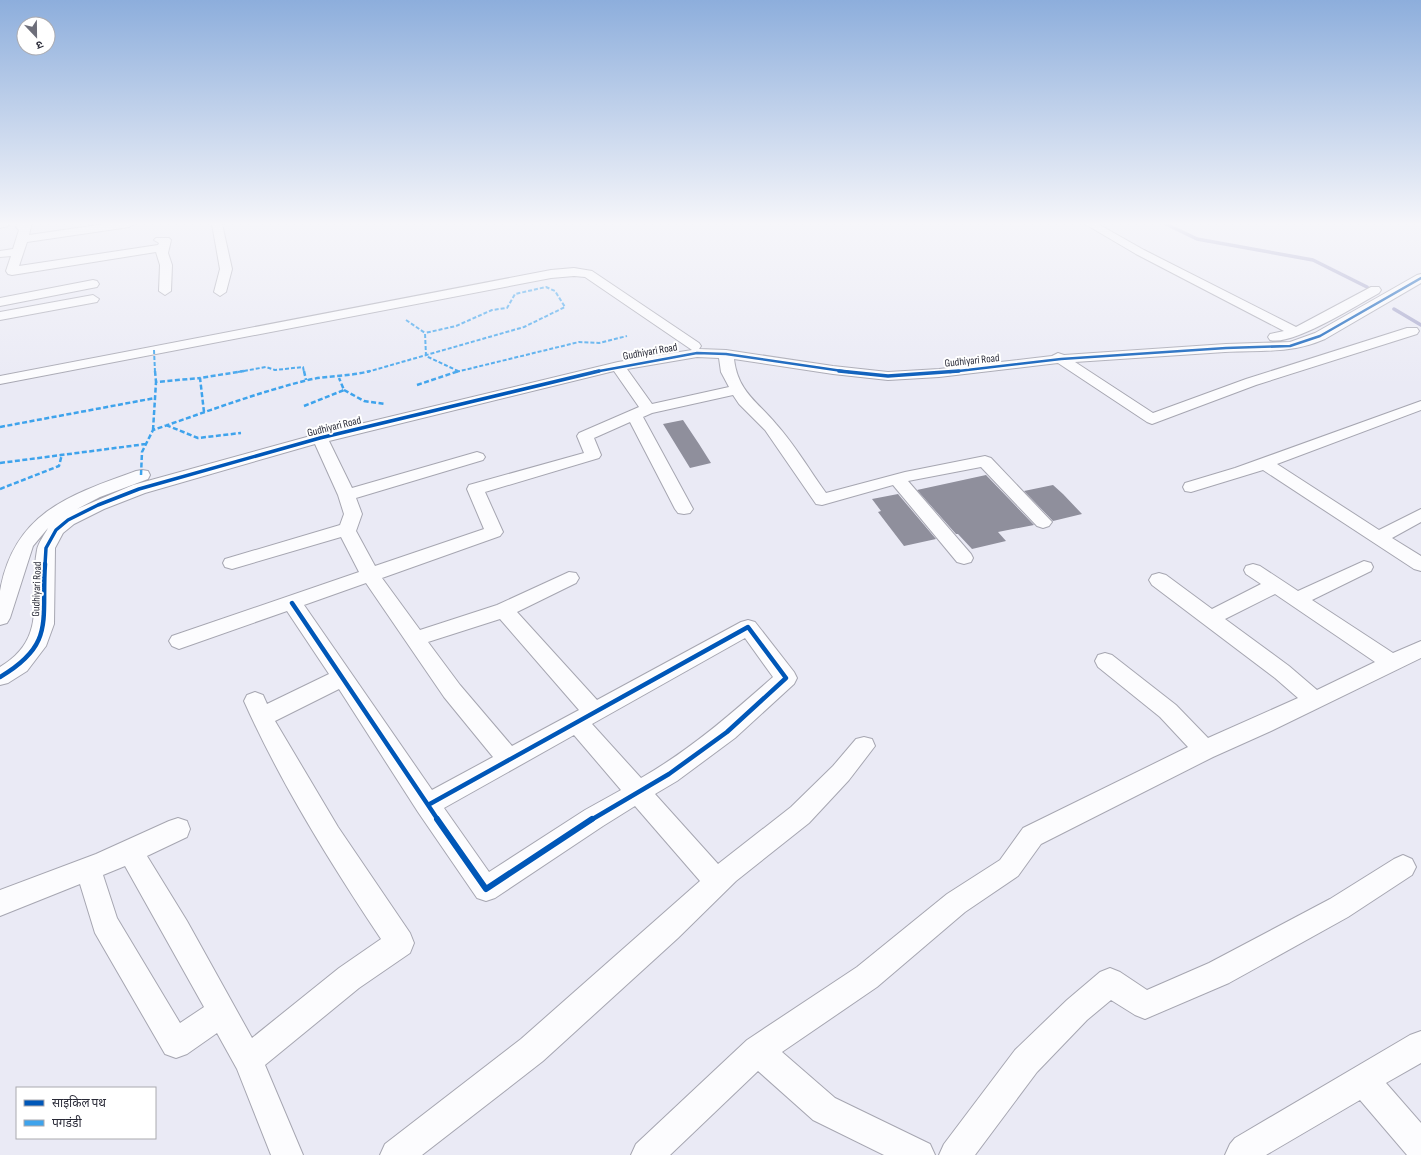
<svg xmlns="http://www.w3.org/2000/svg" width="1421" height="1155" viewBox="0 0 1421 1155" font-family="'Sofia Sans Condensed','Noto Sans Devanagari',sans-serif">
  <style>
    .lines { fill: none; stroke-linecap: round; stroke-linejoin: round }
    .stream { stroke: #a4a4ca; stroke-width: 3.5 }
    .building { fill: #8f8f9c }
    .minor-casing { stroke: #a6a6b1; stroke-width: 2 }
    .minor { fill: #fcfcfe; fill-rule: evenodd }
    .quiet-far1 { stroke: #3ea3ec; stroke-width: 2; stroke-dasharray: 4 2; stroke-linecap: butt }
    .quiet { stroke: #3ea3ec; stroke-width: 2.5; stroke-dasharray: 5 2.5; stroke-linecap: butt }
    .cycleway-far3-casing { stroke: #fff; stroke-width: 4 }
    .cycleway-far2-casing { stroke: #fff; stroke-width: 5.5 }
    .cycleway-far1-casing { stroke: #fff; stroke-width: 7 }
    .cycleway-casing { stroke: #fff; stroke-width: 8 }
    .cycleway-far3 { stroke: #0057b8; stroke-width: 2.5 }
    .cycleway-far2 { stroke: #0057b8; stroke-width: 3.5 }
    .cycleway-far1 { stroke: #0057b8; stroke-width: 4.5 }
    .cycleway { stroke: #0057b8; stroke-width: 6 }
    .labels { text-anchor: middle; stroke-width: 4; stroke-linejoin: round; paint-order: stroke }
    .far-street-label { font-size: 11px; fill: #2a2b38; stroke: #fff }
  </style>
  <rect width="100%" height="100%" fill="#eaeaf5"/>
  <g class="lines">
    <!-- stream -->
    <path class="stream" d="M1166,224L1197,239L1313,260L1367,287
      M1394,309L1421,325"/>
  </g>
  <!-- building -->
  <path class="building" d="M683,420L699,444L711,463L690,468L663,424Z
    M986,475L1034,525L998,532L1006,541L972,549L958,534H956L917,490Z
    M1053,485L1063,494L1082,514L1053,521L1024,491Z
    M898,494L936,539L904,546L878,512L881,511L872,499Z"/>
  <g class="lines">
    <!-- minor casing -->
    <g class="minor-casing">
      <path id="minor" d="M0,224H9L8,226L0,228Z
        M17,224H30L31,226L29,235L105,224H134L129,227L27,242L19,266L158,245L159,243L154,240L156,238H169L171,240L168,253L172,265L171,291L165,295L159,291L160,265L156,252L12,275L8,274L6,271L11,256L0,257V251L13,249L19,230L16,227Z
        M212,224H222L232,269L226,292L220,296L214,292L220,269Z
        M1085,224H1098L1144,250L1296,327L1371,287H1379L1381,290L1379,293C1357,305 1293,346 1270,340L1268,337L1270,334L1284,331L1136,254Z
        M574,268L592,271L699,343L701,346L699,349L726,350L833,366L888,372L939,369L1052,356L1058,353L1064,355L1226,344L1290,342L1315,333L1417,275L1421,274V283L1325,339C1291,354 1261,350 1225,352C1175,355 1125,359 1075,362L1153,413L1246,379L1407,328H1417L1419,331L1417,334L1256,385L1152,424L1147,422L1058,363L939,377L888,380L833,374L734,359C738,392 757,401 776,424C795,445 810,471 826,493L905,472L985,456L991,458L1052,522L1049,526L1043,528L1037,526L981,467L908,481L971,554L973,558L971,562L964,564L957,562L893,485L822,505L816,504L765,430L739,404L733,395L652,413L643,417L693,509L690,513L684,514L678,513L675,509L630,422L594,438L601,455L599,458L485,492L503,532L500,536L382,578L420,630L497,605L569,572L576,573L579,578L576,583L517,612L597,700L741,622L748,620L755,622L794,672L797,678L794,684L735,738L677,781L655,794L718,864L791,807L833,766L856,739L864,737L872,739L875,746L849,780L809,823L736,881L678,938L543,1061L422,1155H380L385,1144L521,1039L700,881L635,806L603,826L495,898L486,901L477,898L418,812L339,689L275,721L338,827L410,933L414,943L410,953L359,988L265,1065L303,1155H271L237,1069L217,1033L187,1054L176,1058L165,1054L95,933L80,884L0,916V890L96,854L169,821L178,818L187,821L190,829L187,837L147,856L187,921L252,1038L339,968L381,939C331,864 281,784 244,701L247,695L255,692L263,695L267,704L329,674L287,611L179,649L172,646L169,641L172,636L359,572L341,537L232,569L225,567L223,563L225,559L340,525L344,514L338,495L315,444L145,493L104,509L74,524L63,533L55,548L54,624L46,646L27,671L8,683L0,685V667C50,637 28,597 37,550C38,543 45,534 48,528L33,546L10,618L7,623L0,625C0,614 0,602 0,591C14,513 69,495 136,471L142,470L148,471L150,475L148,479L100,497L77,509L133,485L314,435L618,362L692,350L585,277L574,276L551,278L0,384V376L551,270ZM697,357L719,358L721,372L729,387L652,404L627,369ZM614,371L639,407L579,433L577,436L584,453L469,485L467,489L484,529L375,566L356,531L362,514L356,498L483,460L485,457L483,454L477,452L352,488L329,441ZM366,583L444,697L493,757L432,790L304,605ZM500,619L579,710L512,746L460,685L428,642ZM745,638L773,677C731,714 690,750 641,778L592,724ZM574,735L621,790L585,810L489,872L444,808ZM125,866L204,1007L180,1023L117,918L103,875Z
        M93,280L97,281L99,284L97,287L0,306V298Z
        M93,295L99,299L97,302L0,320V312Z
        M1421,401V410L1277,464L1379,530L1421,509V522L1392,538L1421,556V571L1414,569L1263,470L1191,492L1185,491L1183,487L1185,483L1235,468Z
        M1364,561L1371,563L1373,567L1371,571L1312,600L1393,653L1421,641V658L1271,731L1213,757L1041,844L1018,876L965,912L877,987L782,1052L835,1098L930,1144L935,1155H884L813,1120L758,1071L670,1155H631L636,1144L747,1040L857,967L947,894L1000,860L1023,828L1188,747L1160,717L1098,667L1095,661L1098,655L1105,653L1112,655L1176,705L1208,738L1298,698L1275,678L1152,585L1149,580L1152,575L1159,573L1166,575L1212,609L1261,584L1246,574L1244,570L1246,566L1253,564L1260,566L1298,591ZM1275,594L1375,662L1317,690L1289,666L1225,619Z
        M1403,855L1412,859L1416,867L1412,875L1348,917L1229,983L1145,1019L1135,1015L1111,1000L1087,1020L1037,1072L975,1155H939L944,1144L1015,1050L1067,1000L1100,972L1110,968L1120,972L1147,990L1209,963L1330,899L1394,859Z
        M1421,1031V1063L1386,1083L1421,1123V1155H1407L1360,1100L1266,1155H1225L1230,1144L1235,1138L1410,1035Z"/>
    </g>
    <!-- minor -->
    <use href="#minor" class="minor"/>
    <!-- quiet-far1 -->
    <path class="quiet-far1" d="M406,320L425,333L426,356L458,371
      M154,350L155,372
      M238,372L266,367L275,370L303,367L304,372
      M367,372L524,327L565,307L555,291L546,287L515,294L507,308L492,310L456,326L425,333
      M456,372L579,342L599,343L627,336"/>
    <!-- quiet -->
    <path class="quiet" d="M155,371L156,382L200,378
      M304,371L306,380
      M417,385L459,371
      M344,390L364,401L385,404
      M304,406L344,390L339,378
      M204,412L200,378L244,371
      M166,425L198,438L241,433
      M0,427L155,398
      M153,430L156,382
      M0,463L146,444
      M141,475L142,452L153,430C203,413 253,394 304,381C326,375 348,377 370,371
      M0,489L59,466L62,454"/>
    <!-- cycleway-far3 casing -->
    <g class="cycleway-far3-casing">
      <path id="cycleway-far3" d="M594,372L697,353L726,354L849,372
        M950,372L1061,359L1226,348L1290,346L1320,336L1421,278"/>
    </g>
    <!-- cycleway-far2 casing -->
    <g class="cycleway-far2-casing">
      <path id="cycleway-far2" d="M839,371L888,376L959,371
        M45,565L46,548L56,530L68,520L98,505L139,489L320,438L599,371"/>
    </g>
    <!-- cycleway-far1 casing -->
    <g class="cycleway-far1-casing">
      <path id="cycleway-far1" d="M292,603L428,805
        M0,677C56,644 41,620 45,564
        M428,805L438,820
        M428,805L748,627L786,678L727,732L669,774L591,820"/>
    </g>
    <!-- cycleway casing -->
    <g class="cycleway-casing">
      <path id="cycleway" d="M437,819L486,889L592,819"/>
    </g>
    <!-- cycleway-far3 -->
    <use href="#cycleway-far3" class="cycleway-far3"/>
    <!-- cycleway-far2 -->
    <use href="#cycleway-far2" class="cycleway-far2"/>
    <!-- cycleway-far1 -->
    <use href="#cycleway-far1" class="cycleway-far1"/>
    <!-- cycleway -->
    <use href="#cycleway" class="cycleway"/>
  </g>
  <!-- sky -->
  <linearGradient id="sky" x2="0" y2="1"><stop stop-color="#8daedc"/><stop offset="0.58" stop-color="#f6f6fa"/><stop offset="1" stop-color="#f6f6fa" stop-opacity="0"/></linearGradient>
  <rect width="1421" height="386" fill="url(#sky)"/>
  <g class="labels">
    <!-- far-street labels -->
    <g class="far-street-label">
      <text transform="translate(650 351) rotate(-10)" y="4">Gudhiyari Road</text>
      <text transform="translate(972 360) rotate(-6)" y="4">Gudhiyari Road</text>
      <text transform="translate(334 426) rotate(-14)" y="4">Gudhiyari Road</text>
      <text transform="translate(36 589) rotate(-88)" y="4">Gudhiyari Road</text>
    </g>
  </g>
  <!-- legend -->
  <rect x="16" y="1087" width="140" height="52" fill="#ffffff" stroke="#aaaaaf"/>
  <rect x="24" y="1100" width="20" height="6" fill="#0057b8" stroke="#aaaaaf"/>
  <text x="52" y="1107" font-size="12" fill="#2a2b38">साइकिल पथ</text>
  <rect x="24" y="1120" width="20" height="6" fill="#3ea3ec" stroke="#aaaaaf"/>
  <text x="52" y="1127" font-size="12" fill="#2a2b38">पगडंडी</text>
  <!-- north arrow -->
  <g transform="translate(36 36) rotate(158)"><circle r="19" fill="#ffffff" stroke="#aaaaaf"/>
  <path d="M0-3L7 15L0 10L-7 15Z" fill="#6d6e7a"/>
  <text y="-6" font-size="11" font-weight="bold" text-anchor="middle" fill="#2a2b38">उ</text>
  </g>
</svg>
